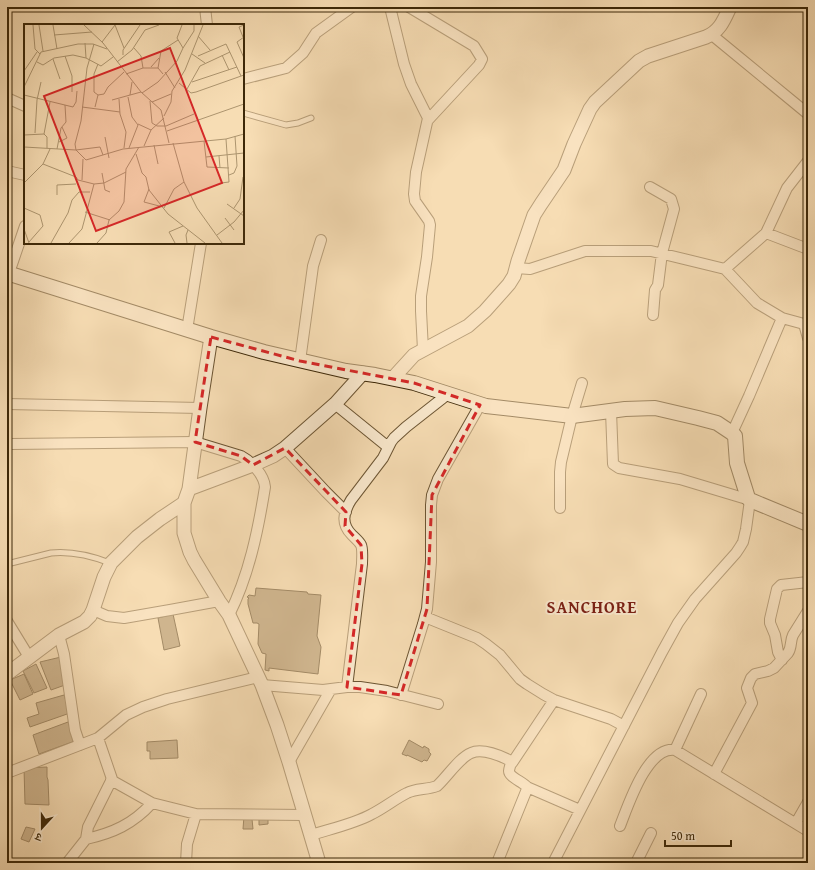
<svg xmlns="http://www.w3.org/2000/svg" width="815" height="870" viewBox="0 0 815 870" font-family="'Gentium Book Plus','Noto Serif Devanagari',serif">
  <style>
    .building { fill: #9e8661; stroke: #3d2808 }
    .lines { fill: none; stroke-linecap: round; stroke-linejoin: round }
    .service-casing { stroke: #6c5533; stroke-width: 7 }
    .minor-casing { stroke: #6c5533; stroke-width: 12 }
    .tertiary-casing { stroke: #6c5533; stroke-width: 15 }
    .secondary-casing { stroke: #3d2808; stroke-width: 16 }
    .service { stroke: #fae9ce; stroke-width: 5 }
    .minor { stroke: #fae9ce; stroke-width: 10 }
    .tertiary { stroke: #fae9ce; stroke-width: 13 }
    .secondary { stroke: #fae9ce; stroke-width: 14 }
    .marked { fill: none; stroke: #d62828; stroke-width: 3; stroke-dasharray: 8 5; stroke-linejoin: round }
    .labels { text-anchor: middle; stroke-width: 4; stroke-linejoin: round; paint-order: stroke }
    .district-label { font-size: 17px; font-weight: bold; letter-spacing: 1px; fill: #7a1f14; stroke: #fae9ce }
    .inset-road { fill: none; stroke: #ad956f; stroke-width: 1 }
    .view { fill: #d62828; fill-opacity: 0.15; stroke: #d62828; stroke-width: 2 }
    .inset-edge { fill: none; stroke: #3d2808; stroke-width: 2 }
  </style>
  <rect width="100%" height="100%" fill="#f7ddb4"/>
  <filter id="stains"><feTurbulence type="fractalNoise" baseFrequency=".005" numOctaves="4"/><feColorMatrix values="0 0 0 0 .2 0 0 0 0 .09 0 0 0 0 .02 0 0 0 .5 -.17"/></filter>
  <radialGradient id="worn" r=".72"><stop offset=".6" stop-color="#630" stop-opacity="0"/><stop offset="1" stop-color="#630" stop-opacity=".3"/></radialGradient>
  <!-- building -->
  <path class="building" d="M256,588L307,592L308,594L321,595L317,636L321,647L318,674L269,668V671L265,670L266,654L262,653L258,644L259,624L257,623H253L248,604V599L249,598L247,597L249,595L255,596Z
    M173,614L180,646L164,650L158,618Z
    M61,657L65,685L51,690L40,662Z
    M36,664L47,688L34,693L23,671Z
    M24,674L33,694L20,700L10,680Z
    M64,695L70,713L30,727L27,718L39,714L36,703Z
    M7,722L11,729L7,731Z
    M68,722L75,741L39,754L33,735Z
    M177,740L178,758L150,759V751H147V742Z
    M409,740L423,748L424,746L429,749V752L431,754L427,761L424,760L422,762L407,755V756L402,754Z
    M47,767V777L48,780L49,805L25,804L24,768Z
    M244,816L252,819L253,829H243Z
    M259,816H268V824L259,825Z
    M26,827L35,829L29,842L21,839Z"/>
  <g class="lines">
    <!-- service casing -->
    <g class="service-casing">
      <path id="service" d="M243,113L286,125L298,123L311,118
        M7,564L51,553C71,551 92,556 110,563"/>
    </g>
    <!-- minor casing -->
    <g class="minor-casing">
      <path id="minor" d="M205,7L207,25
        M390,7L404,64L411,84L428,118L416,172L414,194L415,201L429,221L430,225L427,257L421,296V311L423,350
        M409,7L474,46L482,59L479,65L428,120
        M712,35L808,114
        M243,79L286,68L303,53L316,33L352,7
        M7,98L25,106
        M7,171L25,175
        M650,187L671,199L674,209L662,253L658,285L655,290L653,315
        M766,233L800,246L808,249
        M516,268L530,269L585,251H651L725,269L757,303L782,318L804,324
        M725,269L766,233L787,188L808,161
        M9,273L25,226
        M804,324L808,338
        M187,330L201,243
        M300,361L313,266L321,240
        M7,404L200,408
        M335,404L388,447
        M732,433L749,396L782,318
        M11,444L195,442L241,456C252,462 264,475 265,487C258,531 249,575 229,615
        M285,448L326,492L346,512
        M560,508V472L561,462L572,416L582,383
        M93,610L107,616L124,618L170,610L219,601
        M425,617L477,638L486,644L500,655L520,679L527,684L543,694L554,700L611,719L624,726
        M7,621L29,657
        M59,635L64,654L75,730L80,745
        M782,660L778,652L775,635L770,623V619L777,589L781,585L808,582
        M262,685L323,690L347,687H360L387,691L438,704
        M347,687L362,564C362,559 363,549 361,545C359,541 355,538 352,535C341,524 343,513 351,500L383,458L391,442L394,438L406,427L448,394
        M401,695L423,624L427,609L431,562V505L432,495L438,479L480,405
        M675,750L701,694
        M289,762L331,689
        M512,763L554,700
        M7,773L98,738L126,715L143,707L167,699L258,677
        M714,774L752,703L747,688L751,678L755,674L768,671L774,668L788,653C792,647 790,641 793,635L808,611
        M111,780L152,803L196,814L304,815
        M527,787L580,810
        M796,823L808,802
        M620,826C628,806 647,746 675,750L808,831
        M311,835C330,829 354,824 372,814C384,808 395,799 407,793C416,788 427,790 437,786C447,777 459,758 471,753C482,748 501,756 511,761C511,765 509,768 509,771C509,777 523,782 527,787V789L497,863
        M86,839C113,833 133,824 152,803
        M67,863L86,839L88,827L112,779L98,738
        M186,863L187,844L196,814
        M553,863L662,652L678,623L695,599L736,553L740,547L743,542L746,529L750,500L680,479L619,468L613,464L611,411
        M636,863L651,833"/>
    </g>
    <!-- tertiary casing -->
    <g class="tertiary-casing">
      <path id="tertiary" d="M211,337L200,408L189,489L184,503V533L190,552L194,560L219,601L229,615L262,685L277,725L289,762L319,863
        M393,378L414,355L468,326L485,311L509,284L514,276L518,261L534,215L541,204L564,170L574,144L590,109L595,102L639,61L648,56L706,37C720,31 724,20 730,7
        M189,489L253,465L273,456L285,448L335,404L363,373
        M7,674L59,635L84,622L90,616L93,610L104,577L111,563L137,537L160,519L184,503"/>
    </g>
    <!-- secondary casing -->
    <g class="secondary-casing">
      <path id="secondary" d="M7,273L211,337L264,352L346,371L375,375L414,383L486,406L572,416L625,409L655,408L698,418L717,423L732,433L735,436L737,463L748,498L750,500L808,524"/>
    </g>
    <!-- service -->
    <use href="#service" class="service"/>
    <!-- minor -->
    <use href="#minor" class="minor"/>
    <!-- tertiary -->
    <use href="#tertiary" class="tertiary"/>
    <!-- secondary -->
    <use href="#secondary" class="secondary"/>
  </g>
  <!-- marked area -->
  <path d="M0 0H815V870H0ZM211,337L300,361L414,383L480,405L432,495L427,609L401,695L347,687L362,564L361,545L345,526L346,512L285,448L253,465L241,456L195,442Z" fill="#f7ddb4" fill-opacity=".55" fill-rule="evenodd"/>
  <path class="marked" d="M211,337L300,361L414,383L480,405L432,495L427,609L401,695L347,687L362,564L361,545L345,526L346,512L285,448L253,465L241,456L195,442Z"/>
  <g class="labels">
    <!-- district labels -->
    <g class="district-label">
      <text x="592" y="613">SANCHORE</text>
    </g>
  </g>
  <!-- overview -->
  <g transform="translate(24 24)">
    <rect width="220" height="220" fill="#f7ddb4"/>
    <path class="inset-road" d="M9,1L11,25L16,30M15,1L19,27M29,1L33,25M60,1L79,19L117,68L137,86L145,119M91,1L100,24M30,11L68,8M174,12L186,26M219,13L215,3L220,1M220,13L213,18L220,34M78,18L91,1M61,19L62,34M70,20L63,44L57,97L51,120L52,126L76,123L79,131M110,24L117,32L119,44M159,24L170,7V1M168,30L181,39M99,31V26L116,1M198,31L205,46M41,32L48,52V68M174,32L202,20L217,52M29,35L36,55M13,38L19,41L30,34L49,31L62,34L77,42L89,33M93,38L108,26L121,6L135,1M74,40L70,50V68L74,71L80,70L84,63L100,48M127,43L135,34M0,47L13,28M141,48L151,64M102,50L119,44H134M139,50L134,44L137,27L154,16M168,58L213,43M155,59L167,69L172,68L220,51M0,63L17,28L54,20H69L83,25M163,65L176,42L206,28M118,69L134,58L153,37L159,24L153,14L158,1M0,71L49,83L52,78L53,67M106,71L108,58M104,73L108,93L114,101L105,124M95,75L96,90L102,108L100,124M88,76L117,68M126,77L128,99L133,102H142L170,90M128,78L147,70M58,83L96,88M71,83L74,71M140,92L147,78L148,67L161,46L179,1M114,100L127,106M143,107L220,80M11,109L13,76L17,58M20,110L26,78M0,111L20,110L23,113V124M81,113L85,134M180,117L183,143L205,144M35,118L43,114L38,103M149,119L160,158L173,184L198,219M130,121L134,140M120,122L127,106L140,94M0,123L52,126L62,136L99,125L202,115L220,110M33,125L37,104L42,98L41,81M112,130L118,149L122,153L125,166L144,190L181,219M195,132L196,144M182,133L220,129M19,140L52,153L54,156M78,149L81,166L86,168M205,151L210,149L213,142L211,112M54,156L70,160L80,159L102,148M58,156L59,135M0,159L19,140L26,125M197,159L205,158L202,115M125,165L120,178L139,183M33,171V161L52,160M203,180L220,192M0,184L16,191L19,202L5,218M140,184L150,165L160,158M210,184L216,175L219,153M61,188L86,196M201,194L210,206M0,205L5,219M193,211L210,198L220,186M27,219L44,189L48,176L55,168H66M45,219L58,205L70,160M73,219L82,209L85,196L95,187L100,178L102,145L115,123M151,219L145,208L159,202M163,219L162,211L164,206"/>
    <path class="view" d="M146,24L198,159L72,207L20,72Z"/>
    <rect width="220" height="220" class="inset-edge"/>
  </g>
  <!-- margin -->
  <rect width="815" height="870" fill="none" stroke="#f7ddb4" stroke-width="24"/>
  <rect x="8" y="8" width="799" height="854" fill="none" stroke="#3d2808" stroke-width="2"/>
  <rect x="12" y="12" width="791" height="846" fill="none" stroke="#3d2808"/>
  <!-- north arrow -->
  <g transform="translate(42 828) rotate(201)" stroke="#fae9ce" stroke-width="3" paint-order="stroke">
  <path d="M0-3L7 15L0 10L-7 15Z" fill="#3d2808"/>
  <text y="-6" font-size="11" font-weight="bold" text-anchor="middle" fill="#3d2808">उ</text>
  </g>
  <!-- scale -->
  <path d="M665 840v6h66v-6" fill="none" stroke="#3d2808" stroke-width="2"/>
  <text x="671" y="840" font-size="12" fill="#3d2808" stroke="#fae9ce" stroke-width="3" paint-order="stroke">50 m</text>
  <rect width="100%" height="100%" filter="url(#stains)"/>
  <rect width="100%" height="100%" fill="url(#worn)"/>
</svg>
